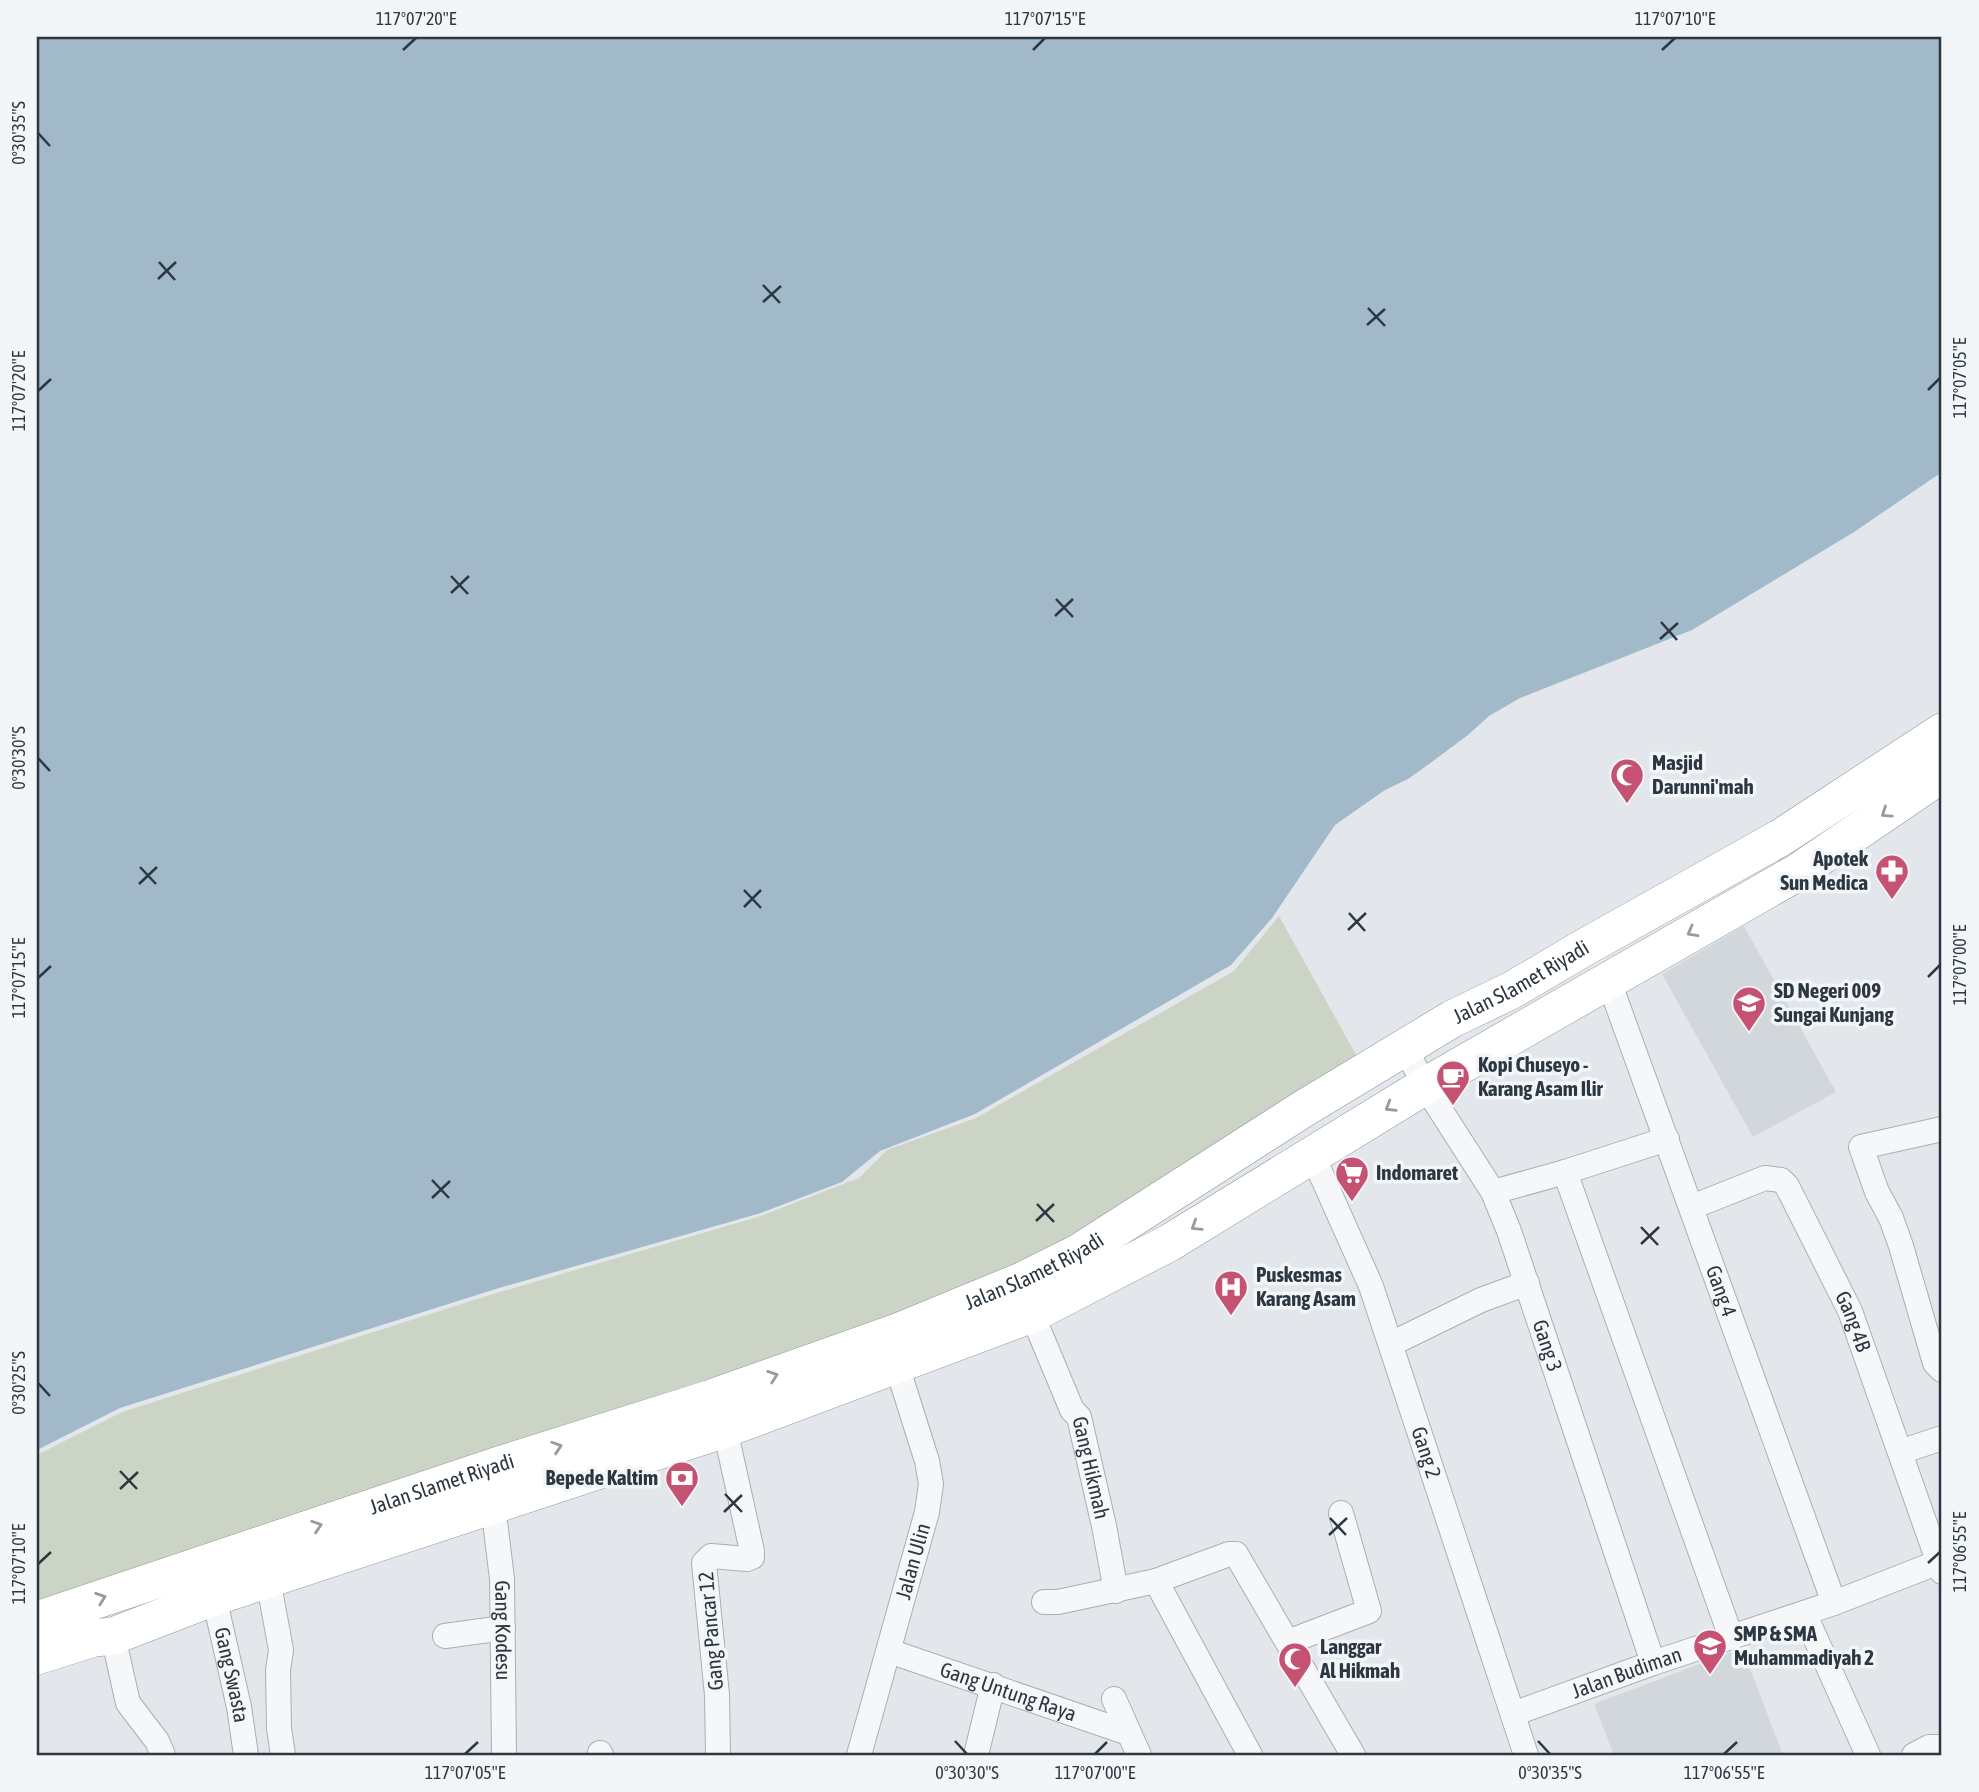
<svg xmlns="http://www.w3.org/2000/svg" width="1979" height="1792" viewBox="0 0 1979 1792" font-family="'Asap Condensed',sans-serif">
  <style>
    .built { fill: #d2d7dc }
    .green { fill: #cbd4c5 }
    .water { fill: #a1b9c8 }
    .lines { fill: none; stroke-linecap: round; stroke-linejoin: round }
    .minor-casing { stroke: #a8afb5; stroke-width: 26 }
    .highway-casing { stroke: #8c97a0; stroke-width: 38 }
    .minor { stroke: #f6f7f9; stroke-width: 24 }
    .highway { stroke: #fff; stroke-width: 37 }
    .oneway { stroke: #969ba0 }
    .ticks { fill: none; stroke: #2c3742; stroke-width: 2.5 }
    .labels { text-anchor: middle; stroke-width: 7; stroke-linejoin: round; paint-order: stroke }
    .poi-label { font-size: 21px; font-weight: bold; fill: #2c3742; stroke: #f3f6f8; text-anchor: start }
    .street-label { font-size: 21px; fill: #2c3742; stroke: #f3f6f8 }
    .neatline { fill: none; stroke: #2c3742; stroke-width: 2.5 }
    .ticks-label { font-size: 18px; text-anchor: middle; fill: #2c3742 }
  </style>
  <rect width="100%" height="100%" fill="#e3e7eb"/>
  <!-- built -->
  <path class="built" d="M1744,926L1836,1092L1753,1137L1662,974Z
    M1742,1648L1783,1755H1614L1594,1704Z"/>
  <!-- green -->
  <path class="green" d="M1279,916L1360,1062L1059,1249L822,1342L416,1474L37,1603V1455L122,1412L493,1294L761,1216L859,1178L887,1150L976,1118L1234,971Z"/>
  <!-- water -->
  <path class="water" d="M37,37H1942V472L1854,532L1692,630L1520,698L1489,716L1468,735L1429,764L1408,779L1385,790L1335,825L1272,918L1231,965L975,1114L880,1151L842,1182L761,1213L499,1288L120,1408L37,1450Z"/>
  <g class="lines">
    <!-- minor casing -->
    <g class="minor-casing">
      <g id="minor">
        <path id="s1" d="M1608,979L1834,1603"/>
        <path id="s2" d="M1405,1048L1425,1086L1493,1192L1509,1231L1653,1663"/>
        <path d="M1942,1129L1861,1147L1877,1192L1891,1218L1901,1246L1935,1363L1942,1370"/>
        <path id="s3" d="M1312,1154L1371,1286L1526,1755"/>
        <path d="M1565,1172L1667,1139"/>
        <path d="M1493,1192L1565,1172L1731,1637"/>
        <path id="s4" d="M1692,1207L1765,1178L1781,1180L1787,1186L1850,1311L1942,1572"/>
        <path id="s5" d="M1032,1314L1072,1410L1079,1417L1104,1526L1116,1591"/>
        <path d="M1391,1344L1481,1300L1527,1283"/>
        <path d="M1900,1452L1942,1438"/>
        <path id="s6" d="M493,1505L502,1579L504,1755"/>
        <path d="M268,1579L281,1650L278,1670L279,1728L283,1755"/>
        <path d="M1156,1581L1250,1755"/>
        <path id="s7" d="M214,1597L239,1707L246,1755"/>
        <path d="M1044,1602H1058L1156,1581L1229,1554H1236L1353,1755"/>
        <path d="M1804,1613L1868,1755"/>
        <path d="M113,1636L128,1703L157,1741L163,1755"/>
        <path d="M445,1636L503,1628"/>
        <path d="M1288,1642L1369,1611L1341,1513"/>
        <path id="s8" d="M889,1651L1128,1733"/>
        <path d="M1114,1699L1139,1755"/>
        <path id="s9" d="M1513,1714L1653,1663L1834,1603L1939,1562"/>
        <path d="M600,1753L601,1755"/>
        <path d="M718,1755L717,1695L704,1563L711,1556L747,1559L752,1557V1551L725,1429"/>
        <path id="s10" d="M859,1755L927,1512L931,1484L927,1461L897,1366"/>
        <path d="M976,1755L993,1685"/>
        <path d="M1914,1755L1929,1747H1942"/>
      </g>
    </g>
    <!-- highway casing -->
    <g class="highway-casing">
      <g id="highway">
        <path id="s11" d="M37,1620L496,1466L709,1399L895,1333L1024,1280L1078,1253L1303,1109L1452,1019L1512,990L1585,947L1780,838L1942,732"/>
        <path d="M37,1656L94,1638L113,1636L214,1597L725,1429L1032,1314L1169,1243L1425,1086L1798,872L1942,774"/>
      </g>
    </g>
    <!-- minor -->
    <use href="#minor" class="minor"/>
    <!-- highway -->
    <use href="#highway" class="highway"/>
  </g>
  <!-- one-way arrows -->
  <defs><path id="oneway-chevron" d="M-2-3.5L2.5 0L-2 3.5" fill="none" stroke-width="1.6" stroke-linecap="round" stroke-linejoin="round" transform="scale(1.75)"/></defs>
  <g class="oneway">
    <use href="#oneway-chevron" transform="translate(1886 813) rotate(146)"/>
    <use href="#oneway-chevron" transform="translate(1692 932) rotate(151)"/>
    <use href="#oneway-chevron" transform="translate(1390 1107) rotate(149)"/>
    <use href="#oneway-chevron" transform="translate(1196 1226) rotate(148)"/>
    <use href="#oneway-chevron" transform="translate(773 1376) rotate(-19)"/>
    <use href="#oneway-chevron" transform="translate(557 1447) rotate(-18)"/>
    <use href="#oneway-chevron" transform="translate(317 1526) rotate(-18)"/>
    <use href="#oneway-chevron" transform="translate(101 1598) rotate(-19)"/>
  </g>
  <!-- ticks -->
  <path class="ticks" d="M403,50L416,38M1033,50L1045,38M1662,50L1675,38M38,133L50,146M159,262L175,280M158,279L176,262M763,285L780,303M763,302L781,286M1368,308L1385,326M1367,325L1385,309M1928,390L1940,378M38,391L51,379M451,576L468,594M451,593L469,576M1056,599L1073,617M1055,616L1073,599M1661,622L1677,640M1660,639L1678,623M38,758L50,771M140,867L156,884M139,884L157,867M744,890L761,908M744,907L761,890M1349,913L1365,931M1348,930L1366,913M1928,977L1940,965M38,978L51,966M432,1180L449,1198M432,1198L450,1181M1037,1204L1054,1222M1036,1221L1054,1204M1641,1227L1658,1245M1641,1244L1659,1227M38,1383L50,1396M120,1471L137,1489M120,1489L138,1472M725,1494L742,1512M724,1512L742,1495M1330,1518L1346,1535M1329,1535L1347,1518M1928,1563L1940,1552M38,1564L51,1552M955,1741L967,1754M1538,1741L1550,1754M465,1754L478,1742M1095,1754L1107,1742M1724,1754L1737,1742"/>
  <!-- icons -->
  <defs>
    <g id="mosque-pin" transform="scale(1.75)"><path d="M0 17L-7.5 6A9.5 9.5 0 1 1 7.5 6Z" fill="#c65273" stroke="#f3f6f8"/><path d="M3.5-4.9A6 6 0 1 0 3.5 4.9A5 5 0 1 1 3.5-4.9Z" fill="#fff"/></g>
    <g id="pharmacy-pin" transform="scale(1.75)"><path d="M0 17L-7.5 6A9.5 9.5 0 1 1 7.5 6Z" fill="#c65273" stroke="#f3f6f8"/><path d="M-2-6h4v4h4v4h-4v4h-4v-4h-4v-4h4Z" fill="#fff"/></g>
    <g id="school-pin" transform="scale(1.75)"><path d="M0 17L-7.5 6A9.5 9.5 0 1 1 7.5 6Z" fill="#c65273" stroke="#f3f6f8"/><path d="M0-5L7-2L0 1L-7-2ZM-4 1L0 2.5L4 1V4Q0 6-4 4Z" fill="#fff"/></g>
    <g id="cafe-pin" transform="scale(1.75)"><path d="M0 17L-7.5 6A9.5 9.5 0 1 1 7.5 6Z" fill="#c65273" stroke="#f3f6f8"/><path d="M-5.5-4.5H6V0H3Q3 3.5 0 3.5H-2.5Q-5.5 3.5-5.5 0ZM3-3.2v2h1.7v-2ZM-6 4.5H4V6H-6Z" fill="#fff"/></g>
    <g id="supermarket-pin" transform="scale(1.75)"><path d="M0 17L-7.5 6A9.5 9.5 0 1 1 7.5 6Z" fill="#c65273" stroke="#f3f6f8"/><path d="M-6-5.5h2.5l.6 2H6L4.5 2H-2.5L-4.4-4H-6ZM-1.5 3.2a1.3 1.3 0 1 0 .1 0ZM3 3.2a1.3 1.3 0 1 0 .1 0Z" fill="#fff"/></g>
    <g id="hospital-pin" transform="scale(1.75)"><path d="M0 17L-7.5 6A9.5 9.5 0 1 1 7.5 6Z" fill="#c65273" stroke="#f3f6f8"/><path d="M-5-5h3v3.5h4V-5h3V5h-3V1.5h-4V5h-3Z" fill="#fff"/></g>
    <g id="bank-pin" transform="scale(1.75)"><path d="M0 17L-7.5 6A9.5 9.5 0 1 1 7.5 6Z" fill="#c65273" stroke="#f3f6f8"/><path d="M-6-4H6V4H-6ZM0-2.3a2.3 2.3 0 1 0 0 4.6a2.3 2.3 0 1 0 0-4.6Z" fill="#fff"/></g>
  </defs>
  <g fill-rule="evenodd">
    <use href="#mosque-pin" x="1627" y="775"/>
    <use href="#pharmacy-pin" x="1892" y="871"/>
    <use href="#school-pin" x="1749" y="1003"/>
    <use href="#cafe-pin" x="1453" y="1077"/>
    <use href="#supermarket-pin" x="1352" y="1173"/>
    <use href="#hospital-pin" x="1231" y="1287"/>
    <use href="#bank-pin" x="682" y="1478"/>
    <use href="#school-pin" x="1710" y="1646"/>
    <use href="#mosque-pin" x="1295" y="1659"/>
  </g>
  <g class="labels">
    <!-- poi labels -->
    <g class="poi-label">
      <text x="1652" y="770">Masjid<tspan x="1652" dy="24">Darunni'mah</tspan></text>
      <text x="1868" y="866" text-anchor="end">Apotek<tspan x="1868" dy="24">Sun Medica</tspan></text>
      <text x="1774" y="998">SD Negeri 009<tspan x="1774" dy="24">Sungai Kunjang</tspan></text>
      <text x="1478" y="1072">Kopi Chuseyo -<tspan x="1478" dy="24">Karang Asam Ilir</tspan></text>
      <text x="1376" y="1180">Indomaret</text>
      <text x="1256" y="1282">Puskesmas<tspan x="1256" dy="24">Karang Asam</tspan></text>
      <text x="658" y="1485" text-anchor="end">Bepede Kaltim</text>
      <text x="1734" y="1641">SMP &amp; SMA<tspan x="1734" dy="24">Muhammadiyah 2</tspan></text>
      <text x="1320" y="1654">Langgar<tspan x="1320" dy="24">Al Hikmah</tspan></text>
    </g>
    <!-- street labels -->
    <g class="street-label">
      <text dy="7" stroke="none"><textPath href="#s11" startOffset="1624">Jalan Slamet Riyadi</textPath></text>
      <text dy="7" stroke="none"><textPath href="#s11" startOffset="1057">Jalan Slamet Riyadi</textPath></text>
      <text dy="7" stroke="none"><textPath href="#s1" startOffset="332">Gang 4</textPath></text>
      <text dy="7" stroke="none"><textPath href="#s4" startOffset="254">Gang 4B</textPath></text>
      <text dy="7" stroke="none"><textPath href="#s2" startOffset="332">Gang 3</textPath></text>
      <text dy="7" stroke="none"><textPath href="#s3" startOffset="320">Gang 2</textPath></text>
      <text dy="7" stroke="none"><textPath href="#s5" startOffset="166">Gang Hikmah</textPath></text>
      <text dy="7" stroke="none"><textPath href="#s11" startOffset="427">Jalan Slamet Riyadi</textPath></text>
      <text dy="7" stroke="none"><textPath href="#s10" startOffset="201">Jalan Ulin</textPath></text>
      <text dy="7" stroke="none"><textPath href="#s6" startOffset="126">Gang Kodesu</textPath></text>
      <text transform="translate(711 1631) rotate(-95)" y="7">Gang Pancar 12</text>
      <text dy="7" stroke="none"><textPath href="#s9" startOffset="121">Jalan Budiman</textPath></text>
      <text dy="7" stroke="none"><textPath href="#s7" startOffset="80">Gang Swasta</textPath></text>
      <text dy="7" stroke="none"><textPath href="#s8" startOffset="126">Gang Untung Raya</textPath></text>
    </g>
  </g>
  <!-- border -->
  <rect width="1979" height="1792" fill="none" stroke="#f3f6f8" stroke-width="77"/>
  <rect x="38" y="38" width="1902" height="1716" class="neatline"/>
  <g class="ticks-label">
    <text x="416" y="25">117°07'20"E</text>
    <text x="1045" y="25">117°07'15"E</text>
    <text x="1675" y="25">117°07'10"E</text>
    <text transform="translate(19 133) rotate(-90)" y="6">0°30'35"S</text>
    <text transform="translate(1960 378) rotate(-90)" y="6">117°07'05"E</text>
    <text transform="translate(19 391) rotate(-90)" y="6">117°07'20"E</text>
    <text transform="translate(19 758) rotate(-90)" y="6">0°30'30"S</text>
    <text transform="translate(1960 965) rotate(-90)" y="6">117°07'00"E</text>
    <text transform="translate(19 978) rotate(-90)" y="6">117°07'15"E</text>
    <text transform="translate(19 1383) rotate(-90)" y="6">0°30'25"S</text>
    <text transform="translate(1960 1552) rotate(-90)" y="6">117°06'55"E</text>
    <text transform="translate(19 1564) rotate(-90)" y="6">117°07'10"E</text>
    <text x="465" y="1779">117°07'05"E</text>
    <text x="967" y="1779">0°30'30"S</text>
    <text x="1095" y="1779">117°07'00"E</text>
    <text x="1550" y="1779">0°30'35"S</text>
    <text x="1724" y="1779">117°06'55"E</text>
  </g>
</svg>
